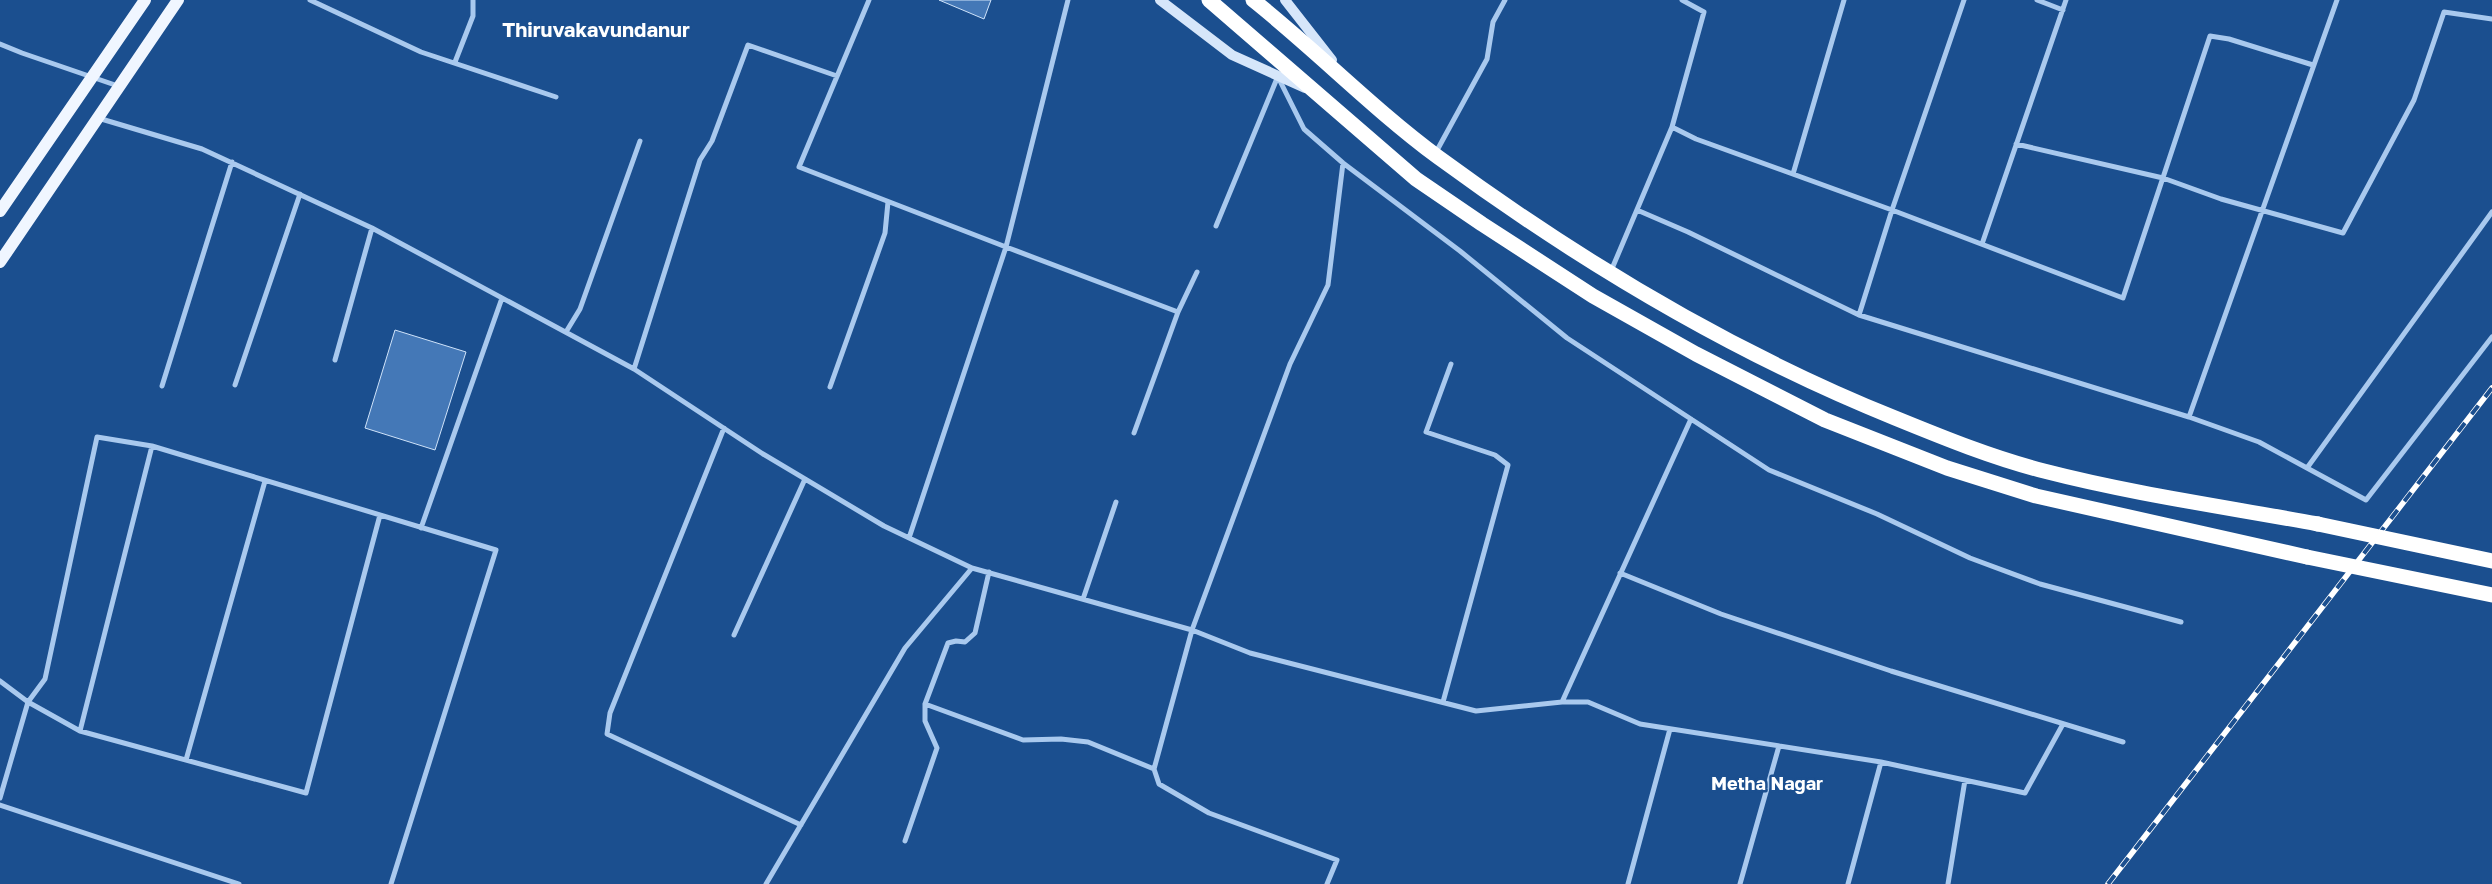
<svg xmlns="http://www.w3.org/2000/svg" width="2492" height="884" viewBox="0 0 2492 884" font-family="'Golos Text',sans-serif">
  <style>
    .building { fill: #4478b7; stroke: #cfe3fa }
    .lines { fill: none; stroke-linecap: round; stroke-linejoin: round }
    .street { stroke: #a9c9ee; stroke-width: 5 }
    .secondary { stroke: #d6e6fa; stroke-width: 10 }
    .primary { stroke: #f0f6ff; stroke-width: 12 }
    .highway { stroke: #fff; stroke-width: 15 }
    .rail-casing { stroke: #fff; stroke-width: 5.5 }
    .rail { stroke: #1b4f8f; stroke-width: 4; stroke-dasharray: 11; stroke-linecap: butt }
    .highway-bridge { stroke: #fff; stroke-width: 15 }
    .labels { text-anchor: middle; stroke-width: 5; stroke-linejoin: round; paint-order: stroke }
    .quarter-label { font-size: 18px; font-weight: bold; fill: #fff; stroke: #1b4f8f }
    .district-label { font-size: 20px; font-weight: bold; fill: #fff; stroke: #1b4f8f }
  </style>
  <rect width="100%" height="100%" fill="#1b4f8f"/>
  <!-- building -->
  <path class="building" d="M939,0H991L984,19Z
    M395,330L466,352L435,450L365,428Z"/>
  <g class="lines">
    <!-- street -->
    <path class="street" d="M310,0L421,52L556,97
      M869,0L799,167L1006,247L1068,0
      M1682,0L1704,12L1672,127L1696,139L1892,210L2123,298L2210,36L2229,39L2313,65
      M2037,0L2063,10
      M0,44L22,53L118,86
      M455,62L473,16V0
      M1279,79L1304,129L1343,163L1460,251L1567,338L1769,470L1877,514L1970,558L2040,584L2181,622
      M98,118L202,149L372,228L634,369L763,454L884,526L972,568L1192,630L1250,653L1476,711L1562,702L1691,419
      M2016,144L2163,178L2221,199L2343,233L2414,100L2444,12L2492,19
      M1435,154L1487,59L1493,22L1505,0
      M1793,174L1844,0
      M1637,210L1688,232L1859,315L2189,417L2259,442L2366,500L2492,337
      M1216,226L1278,76
      M1982,244L2066,0
      M1611,271L1672,127
      M1859,315L1892,210L1964,0
      M566,332L580,309L640,141
      M335,360L372,228
      M634,369L700,160L712,141L748,45L837,76
      M235,385L300,194
      M162,386L232,162
      M830,387L885,233L888,202
      M2189,417L2337,0
      M724,428L610,713L607,734L801,825
      M1134,433L1178,312L1197,272
      M2307,468L2492,212
      M421,528L502,298
      M909,538L1006,247L1178,312
      M989,572L975,633L965,642L956,641L948,643L925,704L1023,740L1061,739L1088,742L1154,769
      M1620,573L1721,614L1891,671L2123,742
      M1083,599L1116,502
      M734,635L805,479
      M0,681L28,702L80,731L306,793L380,515
      M1443,702L1508,465L1495,455L1426,432L1451,364
      M1562,702H1588L1640,724L1881,762L1848,884
      M80,731L152,446
      M186,760L265,481
      M1881,762L2025,793L2063,724
      M0,798L28,702L45,679L97,437L152,446L496,550L391,884
      M0,805L239,884
      M905,841L937,748L925,721V704
      M766,884L905,648L972,568
      M1327,884L1337,860L1209,813L1159,784L1154,769L1192,630L1290,364L1328,285L1343,163
      M1628,884L1670,729
      M1740,884L1779,746
      M1948,884L1965,780"/>
    <!-- secondary -->
    <path class="secondary" d="M1160,0L1232,55L1305,88
      M1285,0L1332,60"/>
    <!-- primary -->
    <path class="primary" d="M0,211L145,0
      M0,262L178,0"/>
    <!-- highway -->
    <path class="highway" d="M1209,0L1416,179L1482,224L1593,296L1696,354L1825,420L1947,468L2036,496L2307,557
      M1253,0C1316,50 1373,109 1438,157C1581,262 1731,352 1895,418C1944,438 1993,458 2044,471C2133,494 2226,507 2318,524"/>
    <!-- rail casing -->
    <g class="rail-casing">
      <path id="rail" d="M2108,884L2492,388"/>
    </g>
    <!-- rail -->
    <use href="#rail" class="rail"/>
    <!-- highway-bridge -->
    <path class="highway-bridge" d="M2318,524L2492,561
      M2307,557L2492,595"/>
  </g>
  <g class="labels">
    <!-- quarter labels -->
    <g class="quarter-label">
      <text x="1767" y="790">Metha Nagar</text>
    </g>
    <!-- district labels -->
    <g class="district-label">
      <text x="596" y="37">Thiruvakavundanur</text>
    </g>
  </g>
</svg>
